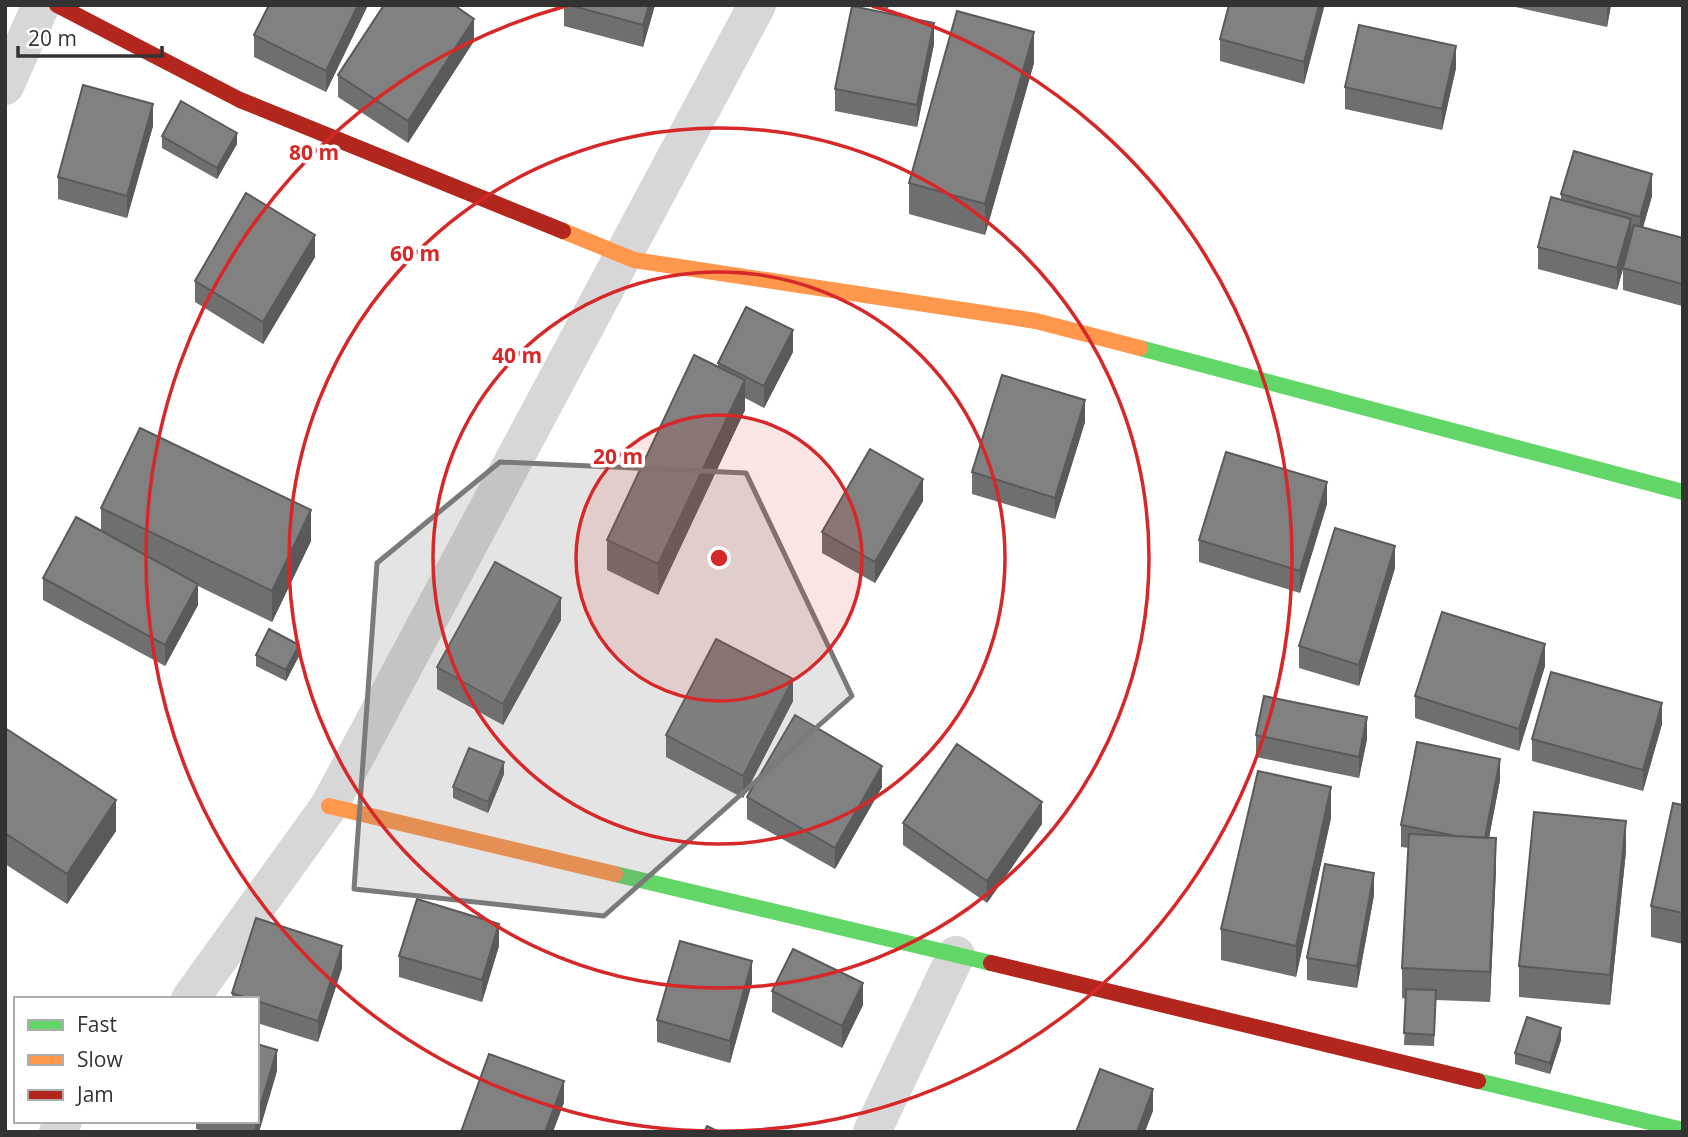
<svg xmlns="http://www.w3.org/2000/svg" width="1688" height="1137" viewBox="0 0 1688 1137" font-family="'Open Sans',sans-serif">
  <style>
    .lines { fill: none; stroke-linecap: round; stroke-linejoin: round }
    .street { stroke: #d7d7d7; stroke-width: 38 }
    .fast { stroke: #63d668; stroke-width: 16 }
    .slow { stroke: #ff974d; stroke-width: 16 }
    .jam { stroke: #b3261e; stroke-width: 16 }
    .wall { fill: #6f6f6f }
    .shaded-wall { fill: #5a5a5a }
    .building { fill: #818181; stroke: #5a5a5a; stroke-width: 2 }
    .marked { fill: #7a7a7a; fill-opacity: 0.2; stroke: #7a7a7a; stroke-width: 5; stroke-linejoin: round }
    .ring { fill: none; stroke: #d62828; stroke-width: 3.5 }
    .centre { fill: #d62828; stroke: #fff; stroke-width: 3.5 }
    .ring-label { font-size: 21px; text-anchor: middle; font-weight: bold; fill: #d62828; stroke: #fff; stroke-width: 7; stroke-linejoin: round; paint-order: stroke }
  </style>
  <rect width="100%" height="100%" fill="#fff"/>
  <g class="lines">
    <!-- street -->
    <path class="street" d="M5,86L41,5
      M190,999L329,806L757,5
      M58,1132L63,1121
      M872,1132L956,955"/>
    <!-- fast -->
    <path class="fast" d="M1140,348L1683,492
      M615,874L991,963
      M1478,1081L1683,1130"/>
    <!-- slow -->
    <path class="slow" d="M563,231L634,260L1036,321L1140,348
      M329,806L615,874"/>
    <!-- jam -->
    <path class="jam" d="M57,5L240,100L563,231
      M991,963L1478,1081"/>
  </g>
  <!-- wall -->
  <path class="wall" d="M269,5H368L326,92L254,57V35Z
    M564,5H655L643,47L564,26Z
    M874,5H889L888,9Z
    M1324,5L1304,84L1220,61V39Z
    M1506,5H1611L1607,27Z
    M474,41L408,143L338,97V75Z
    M934,44L917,127L835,111V89Z
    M1034,63L985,235L909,214V183Z
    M1456,68L1442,130L1345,109V87Z
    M153,126L127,218L58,199V177Z
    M162,136L237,144L217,179L162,148Z
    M1561,194L1652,196L1643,227L1683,238L1682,306L1623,290V269L1617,290L1538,269V247L1561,200Z
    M315,257L263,344L195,302V281Z
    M793,352L764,408L745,398V410L658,595L607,570V540L718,367V363Z
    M1085,422L1055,519L972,494V472Z
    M923,501L875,583L822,553V532Z
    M1327,504L1300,593L1199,562V540Z
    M101,508L311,541L272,622L198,586V605L165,666L43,600V578L101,530Z
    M1395,568L1359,686L1299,668V646Z
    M561,620L503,725L437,689V667Z
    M256,655L299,656L286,681L256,666Z
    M1545,666L1519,751L1415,718V696Z
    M793,701L743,798L666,757V735Z
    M1662,724L1643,791L1532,761V739Z
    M5,728L116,831L67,904L5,864Z
    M1256,735L1367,739L1359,778L1256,757Z
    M504,774L488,813L453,798V787Z
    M1500,780L1489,838L1496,869L1490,1002L1436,1000L1434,1046L1404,1045L1406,999L1402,998V968L1409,848L1401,847V825Z
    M882,787L835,869L747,819V797Z
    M1683,805V944L1651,937V906Z
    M1331,818L1296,977L1221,960V929Z
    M903,823L1042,824L987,903L903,845Z
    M1626,851L1610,1005L1519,997V966Z
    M1374,895L1357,988L1307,980V958Z
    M499,946L482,1002L399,977V956Z
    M342,968L318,1042L257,1023V999H232V993Z
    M752,983L730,1063L657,1042V1020Z
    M772,991L863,1005L842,1048L772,1012Z
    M1561,1040L1550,1074L1515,1064V1053Z
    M277,1071L259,1132H207L196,1129V1121H257Z"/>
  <!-- shaded-wall -->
  <path class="shaded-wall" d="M358,5H368L326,92V71Z
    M649,5H655L643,47V25Z
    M1319,5H1324V8L1304,84V62Z
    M1611,5L1607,27V6Z
    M474,19V41L408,143V121Z
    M934,23V44L917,127V105Z
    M1034,32V63L985,235V204Z
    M1456,46V68L1442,130V109Z
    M153,104V126L127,218V196Z
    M237,133V144L217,179V168Z
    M1652,174V196L1640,238V217Z
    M1631,219V240L1617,290V268Z
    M315,235V257L263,344V322Z
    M1683,280V302L1682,306V284Z
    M793,330V352L764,408V386Z
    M745,380V410L658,595V564Z
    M1085,400V422L1055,519V498Z
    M923,479V501L875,583V562Z
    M1327,482V504L1300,593V571Z
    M311,510V541L272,622V591Z
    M1395,546V568L1359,686V665Z
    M198,584V605L165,666V645Z
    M561,598V620L503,725V704Z
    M1545,644V666L1519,751V729Z
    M299,645V656L286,681V670Z
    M793,679V701L743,798V776Z
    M1662,703V724L1643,791V770Z
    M1367,717V739L1359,778V757Z
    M1500,759V780L1484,863V842Z
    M504,762V774L488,813V802Z
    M882,766V787L835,869V848Z
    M1331,787V818L1296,977V946Z
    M116,800V831L67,904V874Z
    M1042,802V824L987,903V881Z
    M1626,821V851L1610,1005V975Z
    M1496,838V869L1490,1002V972Z
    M1374,873V895L1357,988V966Z
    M499,924V946L482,1002V980Z
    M342,946V968L318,1042V1021Z
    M752,961V983L730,1063V1041Z
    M863,983V1005L842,1048V1026Z
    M1561,1028V1040L1550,1074V1063Z
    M277,1050V1071L259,1132H255V1124L256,1121H257V1117Z
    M564,1081V1103L553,1132H545Z
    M1153,1089V1111L1145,1132H1137Z"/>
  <!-- building -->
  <path class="building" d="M269,5H358L326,71L254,35Z
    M384,5H454L474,19L408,121L338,75Z
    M569,5H649L643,25Z
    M1229,5H1319L1304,62L1220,39Z
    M852,6L934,23L917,105L835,89Z
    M957,11L1034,32L985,204L909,183Z
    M1359,25L1456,46L1442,109L1345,87Z
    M83,85L153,104L127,196L58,177Z
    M181,101L237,133L217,168L162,136Z
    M1574,151L1652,174L1640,217L1561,194Z
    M246,193L315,235L263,322L195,281Z
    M1551,197L1631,219L1617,268L1538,247Z
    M1634,225L1683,238V280L1682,284L1623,268Z
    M746,307L793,330L764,386L718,363Z
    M694,355L745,380L658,564L607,540Z
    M1002,375L1085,400L1055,498L972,472Z
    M140,428L311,510L272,591L101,508Z
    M870,449L923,479L875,562L822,532Z
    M1226,452L1327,482L1300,571L1199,540Z
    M76,517L198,584L165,645L43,578Z
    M1335,528L1395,546L1359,665L1299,646Z
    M495,562L561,598L503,704L437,667Z
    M1442,612L1545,644L1519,729L1415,696Z
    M269,629L299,645L286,670L256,655Z
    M716,639L793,679L743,776L666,735Z
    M1551,672L1662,703L1643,770L1532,739Z
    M1264,696L1367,717L1359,757L1256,735Z
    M795,715L882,766L835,848L747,797Z
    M5,728L116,800L67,874L5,833Z
    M1417,742L1500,759L1485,838L1456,836L1401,825Z
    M957,744L1042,802L987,881L903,823Z
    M469,748L504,762L488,802L453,787Z
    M1258,771L1331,787L1296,946L1221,929Z
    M1673,803L1683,805V913L1651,906Z
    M1534,812L1626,821L1610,975L1519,966Z
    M1409,834L1496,838L1490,972L1402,968Z
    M1325,864L1374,873L1357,966L1307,958Z
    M417,899L499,924L482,980L399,956Z
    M256,918L342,946L318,1021L257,1001V999H250L232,993Z
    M680,941L752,961L730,1041L657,1020Z
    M793,949L863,983L842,1026L772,991Z
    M1406,989L1436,990L1434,1035L1404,1033Z
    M1527,1017L1561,1028L1550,1063L1515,1053Z
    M257,1044L277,1050L257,1117Z
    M489,1054L564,1081L545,1132H461Z
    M1100,1069L1153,1089L1137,1132H1076Z
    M707,1126L719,1132H704Z"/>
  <!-- marked area -->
  <path class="marked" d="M500,462L746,473L852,696L604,916L354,889L377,563Z"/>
  <!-- distance rings -->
  <circle cx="719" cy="558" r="143" fill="#d62828" fill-opacity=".12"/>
  <g class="ring">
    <circle cx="719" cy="558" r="143"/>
    <circle cx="719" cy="558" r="286"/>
    <circle cx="719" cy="558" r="430"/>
    <path d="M872 6A573 573 0 1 1 566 6"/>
  </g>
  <circle cx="719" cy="558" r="10" class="centre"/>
  <g class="ring-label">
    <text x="314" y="160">80 m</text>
    <text x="415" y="261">60 m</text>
    <text x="517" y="363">40 m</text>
    <text x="618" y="464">20 m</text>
  </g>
  <!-- border -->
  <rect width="1688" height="1137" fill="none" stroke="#333333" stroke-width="14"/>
  <!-- legend -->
  <rect x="14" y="997" width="245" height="126" fill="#ffffff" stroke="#adadad" stroke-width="2"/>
  <rect x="28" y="1020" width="35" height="10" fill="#63d668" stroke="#adadad" stroke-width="2"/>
  <text x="77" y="1032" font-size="21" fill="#333333">Fast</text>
  <rect x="28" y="1055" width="35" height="10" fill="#ff974d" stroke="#adadad" stroke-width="2"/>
  <text x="77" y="1067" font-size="21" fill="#333333">Slow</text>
  <rect x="28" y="1090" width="35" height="10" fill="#b3261e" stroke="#adadad" stroke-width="2"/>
  <text x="77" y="1102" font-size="21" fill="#333333">Jam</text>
  <!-- scale -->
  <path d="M18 46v10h144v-10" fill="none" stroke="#333333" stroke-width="3.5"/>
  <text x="28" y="46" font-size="21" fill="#333333" stroke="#ffffff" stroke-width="5" paint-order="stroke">20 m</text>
</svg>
